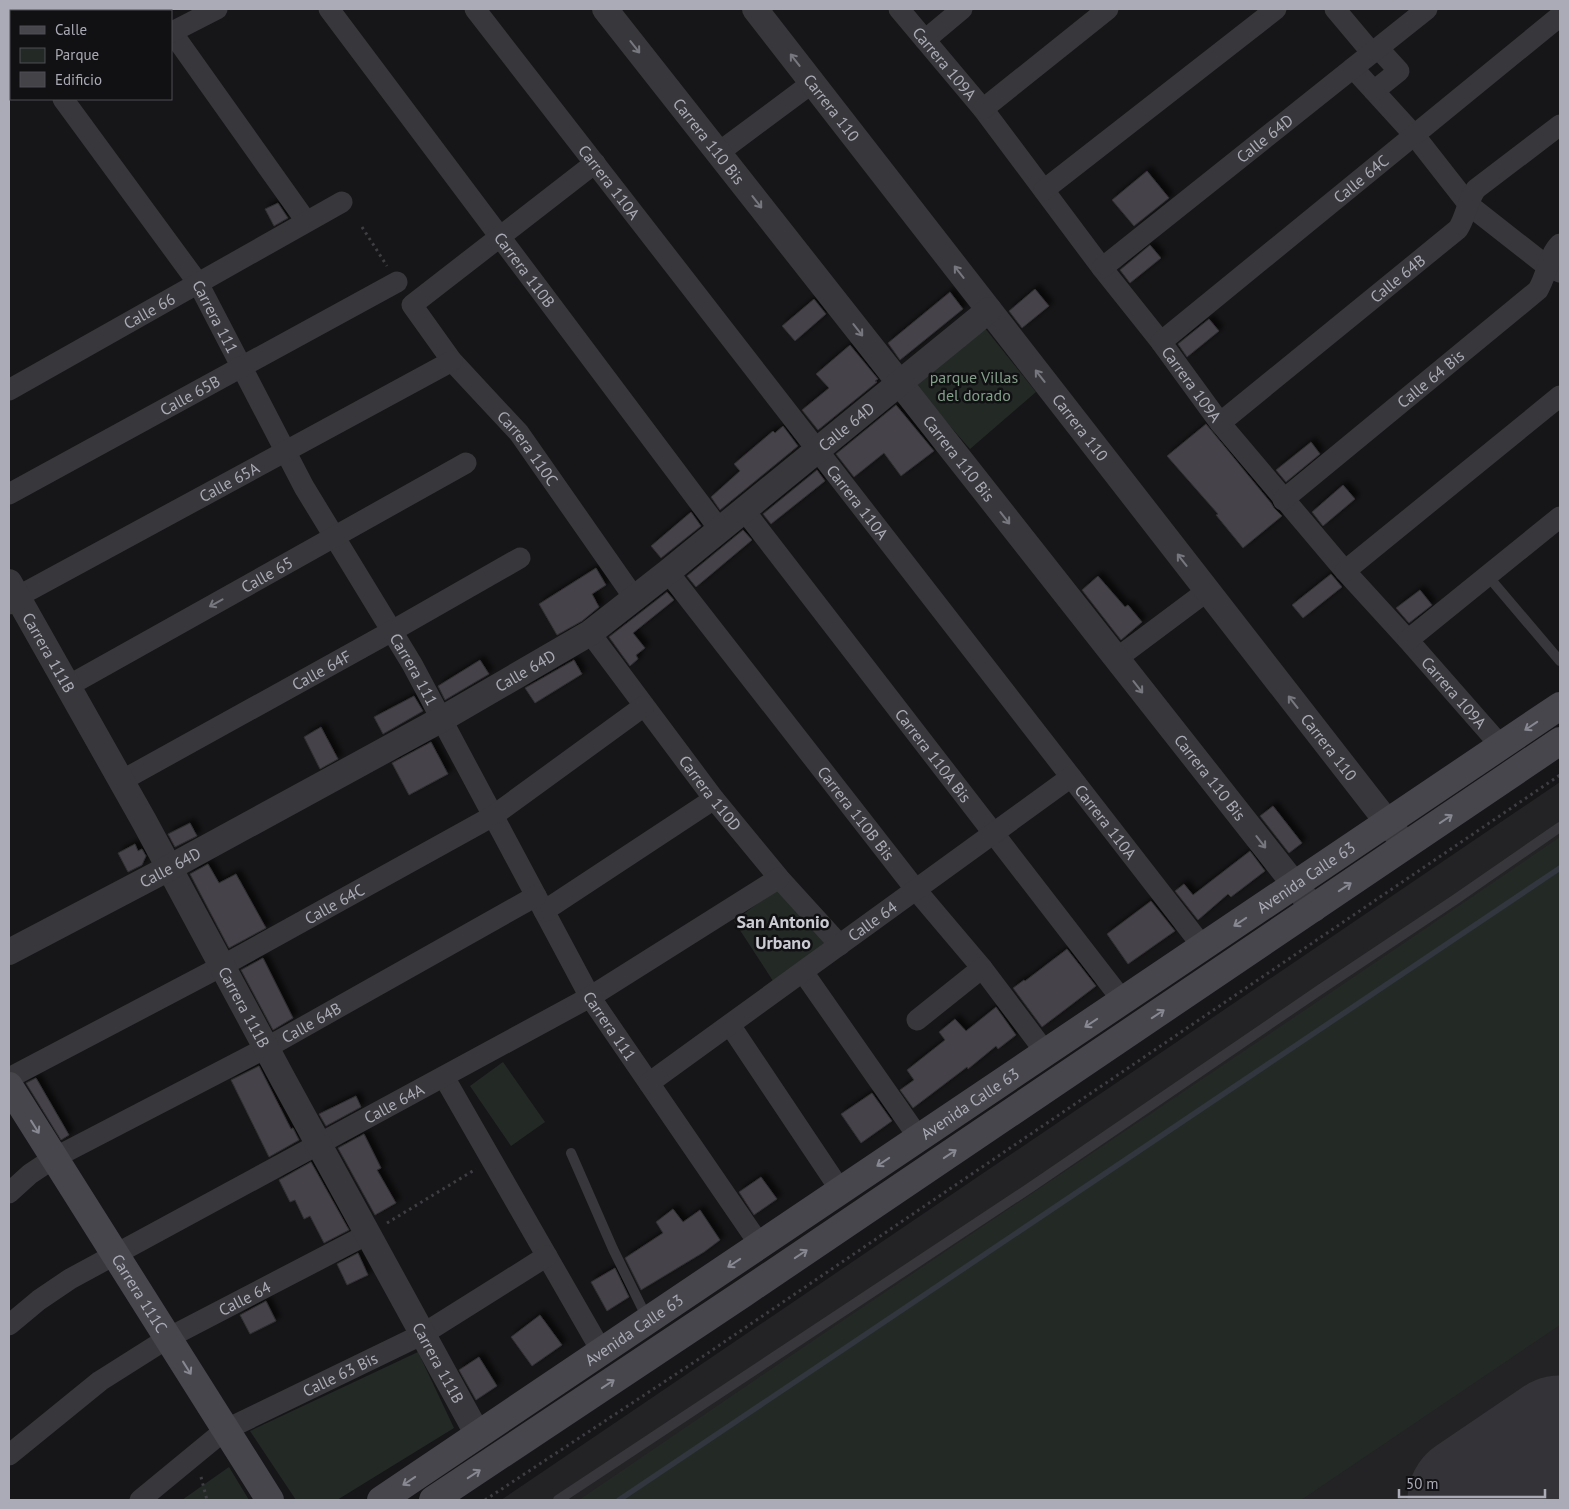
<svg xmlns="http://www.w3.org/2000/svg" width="1569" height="1509" viewBox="0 0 1569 1509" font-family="'PT Sans',sans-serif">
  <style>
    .built { fill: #232225 }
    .green { fill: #232a25 }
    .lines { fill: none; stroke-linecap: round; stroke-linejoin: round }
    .stream { stroke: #31363f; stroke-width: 5.5 }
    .taxiway { stroke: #343438; stroke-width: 52 }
    .runway { stroke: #343438; stroke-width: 131 }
    .building { fill: #444348; stroke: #313033; filter: url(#shadow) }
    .path { stroke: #3e3e43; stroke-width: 3; stroke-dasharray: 2.5 4; stroke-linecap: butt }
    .service { stroke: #38383c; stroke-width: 10 }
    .minor { stroke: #38383c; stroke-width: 21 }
    .tertiary { stroke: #38383c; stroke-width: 26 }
    .secondary { stroke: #46464c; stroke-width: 28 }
    .oneway { stroke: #77777f }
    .oneway2 { stroke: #878891 }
    .labels { text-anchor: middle; stroke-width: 5; stroke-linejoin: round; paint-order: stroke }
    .street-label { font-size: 16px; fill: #aaabb6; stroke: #111113 }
    .park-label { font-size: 16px; fill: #839f8a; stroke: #111113 }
    .neighbourhood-label { font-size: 18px; font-weight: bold; fill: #cacbd3; stroke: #111113 }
  </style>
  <defs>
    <filter id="shadow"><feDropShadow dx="4.5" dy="-4.5" stdDeviation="2.5" flood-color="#0009"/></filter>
  </defs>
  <rect width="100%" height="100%" fill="#161618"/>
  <!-- built -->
  <path class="built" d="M1560,782V1500H501L631,1412Z"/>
  <!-- green -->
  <path class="green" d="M980,322L1036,392L970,449L910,380Z
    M1560,837V1325L1301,1500H579C904,1277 1234,1060 1560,837Z
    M780,887L829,946L775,984L734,921Z
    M503,1062L545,1122L511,1146L470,1086Z
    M418,1352L454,1428L337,1500H296L250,1431Z
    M229,1467L249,1500H182Z"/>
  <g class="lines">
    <!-- stream -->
    <path class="stream" d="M619,1500L1560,868"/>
    <!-- taxiway -->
    <path class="taxiway" d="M1506,1500L1560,1448"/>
    <!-- runway -->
    <path class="runway" d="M1473,1500L1560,1441"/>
  </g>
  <!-- building -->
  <path class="building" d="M1147,171L1169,198L1134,226L1112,200Z
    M278,203L288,218L274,226L265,209Z
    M1150,245L1161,258L1130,283L1120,270Z
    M1035,289L1049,306L1022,328L1009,311Z
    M950,292L963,309L900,360L888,343Z
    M814,299L826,314L795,341L782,326Z
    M1209,319L1219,331L1187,357L1178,344Z
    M850,345L878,379L875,381L877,382L818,430L802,410L829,388L816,374Z
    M896,405L934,451L901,476L884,453L854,477L836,454Z
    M1206,424L1271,503L1274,508L1282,516L1243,548L1216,515L1218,514L1167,456Z
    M783,426L798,446L720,510L711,497L740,471L734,464L773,431L775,433Z
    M1311,442L1320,454L1286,482L1276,470Z
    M817,470L825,481L771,524L763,514Z
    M1343,485L1355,499L1323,526L1312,512Z
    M691,512L701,526L661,558L651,546Z
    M743,530L752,540L696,587L687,576Z
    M596,568L606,585L592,594L599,607L582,621L557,635L539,604Z
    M1331,574L1342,587L1303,618L1292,605Z
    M1098,576L1125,607L1128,605L1142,622L1121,640L1082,590Z
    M1420,590L1432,605L1409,623L1396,608Z
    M667,592L674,600L633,633L645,648L636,655L638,659L630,666L609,637Z
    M480,660L489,674L445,700L438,686Z
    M574,660L582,674L535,703L525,688Z
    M414,696L423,711L383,734L374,717Z
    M321,727L338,759L320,769L304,737Z
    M431,742L448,774L409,795L392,763Z
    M1273,806L1302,843L1289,853L1260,816Z
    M190,823L197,836L175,847L168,834Z
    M135,844L138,851L142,849L146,856L142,865L128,872L118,853Z
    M1250,851L1265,871L1231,897L1228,894L1198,920L1175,891L1184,884L1193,895Z
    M208,864L219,883L236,874L266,928L229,948L190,874Z
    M1151,901L1175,931L1128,964L1107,934Z
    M1067,949L1096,986L1042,1027L1013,988L1024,980L1025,981Z
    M263,958L293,1018L273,1030L241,970Z
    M996,1007L1016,1035L998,1049L996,1046L968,1069L967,1067L913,1108L900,1090L914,1080L907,1070L945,1040L939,1032L955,1019L966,1031Z
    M259,1066L291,1129L293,1128L299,1140L269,1157L231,1080Z
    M36,1078L69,1135L61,1140L26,1083Z
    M872,1093L892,1121L861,1143L841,1114Z
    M356,1096L361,1107L326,1126L319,1114Z
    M364,1134L381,1168L377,1170L396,1203L375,1215L338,1148Z
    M311,1162L349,1230L324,1243L310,1216L304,1219L295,1200L290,1202L279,1180Z
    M761,1177L777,1199L754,1215L739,1192Z
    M673,1209L683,1222L700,1210L720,1240L704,1252L641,1290L625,1258L663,1233L656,1222Z
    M358,1253L368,1275L347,1285L337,1264Z
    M615,1268L629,1297L607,1311L591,1282Z
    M266,1301L276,1321L250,1334L240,1315Z
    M540,1315L562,1345L532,1366L511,1337Z
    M479,1357L497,1386L476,1400L459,1370Z"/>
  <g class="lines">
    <!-- path -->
    <path class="path" d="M362,227L387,266
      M387,1223L476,1169
      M201,1477L207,1500
      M485,1500L705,1355L1560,775"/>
    <!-- service -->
    <path class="service" d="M1487,575L1560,661
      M571,1153L613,1249L648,1320
      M558,1500L1031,1187L1321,989L1456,899L1560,827"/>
    <!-- minor -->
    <g class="minor">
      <path d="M155,9L157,11"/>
      <path id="s1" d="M329,9L720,530"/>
      <path id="s2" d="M475,9L1203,947"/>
      <path id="s3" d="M899,9L983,109L1102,268L1161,342L1220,423L1345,571L1408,640L1501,746"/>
      <path d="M1335,9L1372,53"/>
      <path d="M9,26L11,29"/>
      <path d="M171,31L306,221"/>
      <path d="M172,32L217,9"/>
      <path d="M925,40L962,9"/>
      <path d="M1353,68L1415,136L1469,205L1548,267L1560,272"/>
      <path d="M1374,91L1399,71L1378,48"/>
      <path id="s4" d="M63,99L198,283L304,487L412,664L590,997L760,1245"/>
      <path d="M983,109L1108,9"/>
      <path d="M718,153L812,83"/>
      <path id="s5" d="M595,163L412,305L452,361L519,433L635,599"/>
      <path d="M1044,190L1276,9"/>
      <path id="s6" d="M1102,268L1427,9"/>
      <path id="s7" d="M1161,342L1560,16"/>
      <path id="s8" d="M9,390L342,202"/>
      <path id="s9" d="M1220,423L1458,229C1466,217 1467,201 1476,189L1560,125"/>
      <path id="s10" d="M9,494L397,282"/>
      <path id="s11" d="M1283,500L1538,290C1547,275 1548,256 1560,244"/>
      <path id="s12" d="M744,510L1123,1001"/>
      <path d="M1345,571L1560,396"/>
      <path id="s13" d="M668,572L916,890L982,968L1046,1053"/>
      <path id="s14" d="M9,604L17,597L452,361"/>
      <path id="s15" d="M590,633L714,799L779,878L840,945"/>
      <path d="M1408,640L1560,517"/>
      <path d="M1116,659L1207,591"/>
      <path id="s16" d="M68,686L466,463"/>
      <path id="s17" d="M121,781L392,631L520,558"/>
      <path d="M544,911L714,799"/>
      <path d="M803,972L919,1138"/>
      <path d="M917,1020L982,968"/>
      <path d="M730,1025L841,1191"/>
      <path d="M444,1077L602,1352"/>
      <path id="s18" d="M9,1078L222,966L493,816L644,706"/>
      <path id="s19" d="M649,1083L1071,777"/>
      <path id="s20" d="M9,1193L30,1174L54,1158L266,1048L536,896"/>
      <path id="s21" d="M9,1325L39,1300L70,1279L590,997L779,878"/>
      <path id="s22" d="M9,1455L100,1381L168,1338L368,1234"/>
      <path id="s23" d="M140,1500L225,1430L423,1334L547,1256"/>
    </g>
    <!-- tertiary -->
    <g class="tertiary">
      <path id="s24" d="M605,9L1314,909"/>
      <path id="s25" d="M755,9L1406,846"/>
      <path id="s26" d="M9,582L144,821L284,1081L478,1435"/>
      <path id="s27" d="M9,952L169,868L442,719L590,633L668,572L989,310"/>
    </g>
    <!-- secondary -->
    <g class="secondary">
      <path id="s28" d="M9,1086L270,1500"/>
      <path id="s29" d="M381,1500L1560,706"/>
      <path d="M433,1500L744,1293L1560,741"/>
    </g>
  </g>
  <!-- one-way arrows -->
  <defs><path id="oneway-shaft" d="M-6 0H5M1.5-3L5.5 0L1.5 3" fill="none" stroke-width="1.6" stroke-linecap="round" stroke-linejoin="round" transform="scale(1.25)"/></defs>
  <g class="oneway">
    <use href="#oneway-shaft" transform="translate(635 47) rotate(52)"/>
    <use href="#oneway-shaft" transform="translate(795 60) rotate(-128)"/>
    <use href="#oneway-shaft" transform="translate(757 202) rotate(52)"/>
    <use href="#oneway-shaft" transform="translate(959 272) rotate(-128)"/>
    <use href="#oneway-shaft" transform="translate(858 330) rotate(52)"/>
    <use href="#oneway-shaft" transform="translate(1040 376) rotate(-128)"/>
    <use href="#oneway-shaft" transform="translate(1005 518) rotate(52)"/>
    <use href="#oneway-shaft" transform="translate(1182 560) rotate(-128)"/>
    <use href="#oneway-shaft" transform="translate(216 603) rotate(151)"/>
    <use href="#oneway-shaft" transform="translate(1138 687) rotate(52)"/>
    <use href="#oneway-shaft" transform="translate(1293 702) rotate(-128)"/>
    <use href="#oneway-shaft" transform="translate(1261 842) rotate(52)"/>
  </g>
  <g class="oneway2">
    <use href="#oneway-shaft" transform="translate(1531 726) rotate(146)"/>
    <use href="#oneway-shaft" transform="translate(1446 819) rotate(-34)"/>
    <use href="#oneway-shaft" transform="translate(1345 887) rotate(-34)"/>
    <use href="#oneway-shaft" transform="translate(1240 922) rotate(146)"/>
    <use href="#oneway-shaft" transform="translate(1158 1014) rotate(-34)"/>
    <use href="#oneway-shaft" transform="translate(1091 1023) rotate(146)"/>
    <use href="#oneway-shaft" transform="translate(35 1127) rotate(58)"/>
    <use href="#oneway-shaft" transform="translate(950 1154) rotate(-34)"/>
    <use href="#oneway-shaft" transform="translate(883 1162) rotate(146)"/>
    <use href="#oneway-shaft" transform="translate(801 1254) rotate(-34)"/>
    <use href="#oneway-shaft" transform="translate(734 1263) rotate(146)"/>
    <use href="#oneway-shaft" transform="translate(187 1368) rotate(58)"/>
    <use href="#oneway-shaft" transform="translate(608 1384) rotate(-34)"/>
    <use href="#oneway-shaft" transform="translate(474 1474) rotate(-33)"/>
    <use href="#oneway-shaft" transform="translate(409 1481) rotate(146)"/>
  </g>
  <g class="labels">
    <!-- street labels -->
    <g class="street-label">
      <text dy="6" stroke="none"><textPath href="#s3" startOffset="71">Carrera 109A</textPath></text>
      <text dy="6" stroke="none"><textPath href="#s25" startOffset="125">Carrera 110</textPath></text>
      <text dy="6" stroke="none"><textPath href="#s6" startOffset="208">Calle 64D</textPath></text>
      <text dy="6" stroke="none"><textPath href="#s24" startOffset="168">Carrera 110 Bis</textPath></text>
      <text dy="6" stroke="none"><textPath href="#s7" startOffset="258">Calle 64C</textPath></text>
      <text dy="6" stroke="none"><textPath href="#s2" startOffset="219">Carrera 110A</textPath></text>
      <text dy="6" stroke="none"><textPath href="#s1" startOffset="326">Carrera 110B</textPath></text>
      <text dy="6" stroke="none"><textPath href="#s9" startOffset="229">Calle 64B</textPath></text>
      <text dy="6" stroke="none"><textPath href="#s8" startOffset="161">Calle 66</textPath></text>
      <text dy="6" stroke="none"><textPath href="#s4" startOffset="266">Carrera 111</textPath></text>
      <text dy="6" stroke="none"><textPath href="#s11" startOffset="191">Calle 64 Bis</textPath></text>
      <text dy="6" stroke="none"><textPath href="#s3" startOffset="476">Carrera 109A</textPath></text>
      <text dy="6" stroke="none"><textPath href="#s10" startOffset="206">Calle 65B</textPath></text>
      <text dy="6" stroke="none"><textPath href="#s27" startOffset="992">Calle 64D</textPath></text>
      <text dy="6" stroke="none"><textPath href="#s25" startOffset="530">Carrera 110</textPath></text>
      <text dy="6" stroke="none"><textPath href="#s5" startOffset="416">Carrera 110C</textPath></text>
      <text dy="6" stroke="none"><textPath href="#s24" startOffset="572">Carrera 110 Bis</textPath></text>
      <text dy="6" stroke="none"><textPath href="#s14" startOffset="252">Calle 65A</textPath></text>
      <text dy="6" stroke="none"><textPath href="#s2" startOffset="624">Carrera 110A</textPath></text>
      <text dy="6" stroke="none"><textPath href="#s16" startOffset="228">Calle 65</textPath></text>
      <text dy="6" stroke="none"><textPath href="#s26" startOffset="81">Carrera 111B</textPath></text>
      <text dy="6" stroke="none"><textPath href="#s4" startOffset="671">Carrera 111</textPath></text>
      <text dy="6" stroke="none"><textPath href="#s17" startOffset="229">Calle 64F</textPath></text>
      <text dy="6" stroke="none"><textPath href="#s27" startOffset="588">Calle 64D</textPath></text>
      <text dy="6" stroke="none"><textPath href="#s3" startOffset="881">Carrera 109A</textPath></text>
      <text dy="6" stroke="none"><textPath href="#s25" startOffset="935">Carrera 110</textPath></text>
      <text dy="6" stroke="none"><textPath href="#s12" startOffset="310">Carrera 110A Bis</textPath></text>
      <text dy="6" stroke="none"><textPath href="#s24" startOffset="978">Carrera 110 Bis</textPath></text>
      <text dy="6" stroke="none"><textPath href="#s15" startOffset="200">Carrera 110D</textPath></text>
      <text dy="6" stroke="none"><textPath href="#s13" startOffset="306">Carrera 110B Bis</textPath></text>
      <text dy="6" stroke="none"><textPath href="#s2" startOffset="1029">Carrera 110A</textPath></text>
      <text dy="6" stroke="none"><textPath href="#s27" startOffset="182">Calle 64D</textPath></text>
      <text dy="6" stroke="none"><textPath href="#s29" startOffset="1115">Avenida Calle 63</textPath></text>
      <text dy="6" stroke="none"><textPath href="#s18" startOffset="369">Calle 64C</textPath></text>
      <text dy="6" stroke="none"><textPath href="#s19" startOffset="276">Calle 64</textPath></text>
      <text dy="6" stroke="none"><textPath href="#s26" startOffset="486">Carrera 111B</textPath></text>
      <text dy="6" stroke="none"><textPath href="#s20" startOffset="348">Calle 64B</textPath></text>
      <text dy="6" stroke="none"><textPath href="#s4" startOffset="1078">Carrera 111</textPath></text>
      <text dy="6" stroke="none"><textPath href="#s21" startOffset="445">Calle 64A</textPath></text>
      <text dy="6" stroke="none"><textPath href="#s29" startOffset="710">Avenida Calle 63</textPath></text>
      <text dy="6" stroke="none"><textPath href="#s28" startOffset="245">Carrera 111C</textPath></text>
      <text dy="6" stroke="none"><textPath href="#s22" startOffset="284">Calle 64</textPath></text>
      <text dy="6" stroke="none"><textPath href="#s29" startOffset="305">Avenida Calle 63</textPath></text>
      <text dy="6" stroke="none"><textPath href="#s26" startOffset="891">Carrera 111B</textPath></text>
      <text dy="6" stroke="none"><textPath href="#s23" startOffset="238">Calle 63 Bis</textPath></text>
    </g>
    <!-- park labels -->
    <g class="park-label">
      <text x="974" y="383">parque Villas<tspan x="974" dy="18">del dorado</tspan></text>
    </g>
    <!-- neighbourhood labels -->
    <g class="neighbourhood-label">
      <text x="783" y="928">San Antonio<tspan x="783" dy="21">Urbano</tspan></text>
    </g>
  </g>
  <!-- border -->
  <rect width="1569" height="1509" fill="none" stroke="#aaabb6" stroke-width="20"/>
  <!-- legend -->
  <rect x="10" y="10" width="162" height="90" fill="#111113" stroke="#4e4f54"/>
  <rect x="20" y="26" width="25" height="8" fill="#46464c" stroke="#4e4f54"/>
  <text x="55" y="35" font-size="15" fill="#aaabb6">Calle</text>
  <rect x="20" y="48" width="25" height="15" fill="#232a25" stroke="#4e4f54"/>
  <text x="55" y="60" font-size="15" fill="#aaabb6">Parque</text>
  <rect x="20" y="72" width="25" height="15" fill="#444348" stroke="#4e4f54"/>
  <text x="55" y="85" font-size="15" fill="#aaabb6">Edificio</text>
  <!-- scale -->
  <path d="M1399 1489v8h146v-8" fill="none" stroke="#aaabb6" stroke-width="2.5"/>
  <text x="1406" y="1489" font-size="15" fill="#aaabb6" stroke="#111113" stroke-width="4" paint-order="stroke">50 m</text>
</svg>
